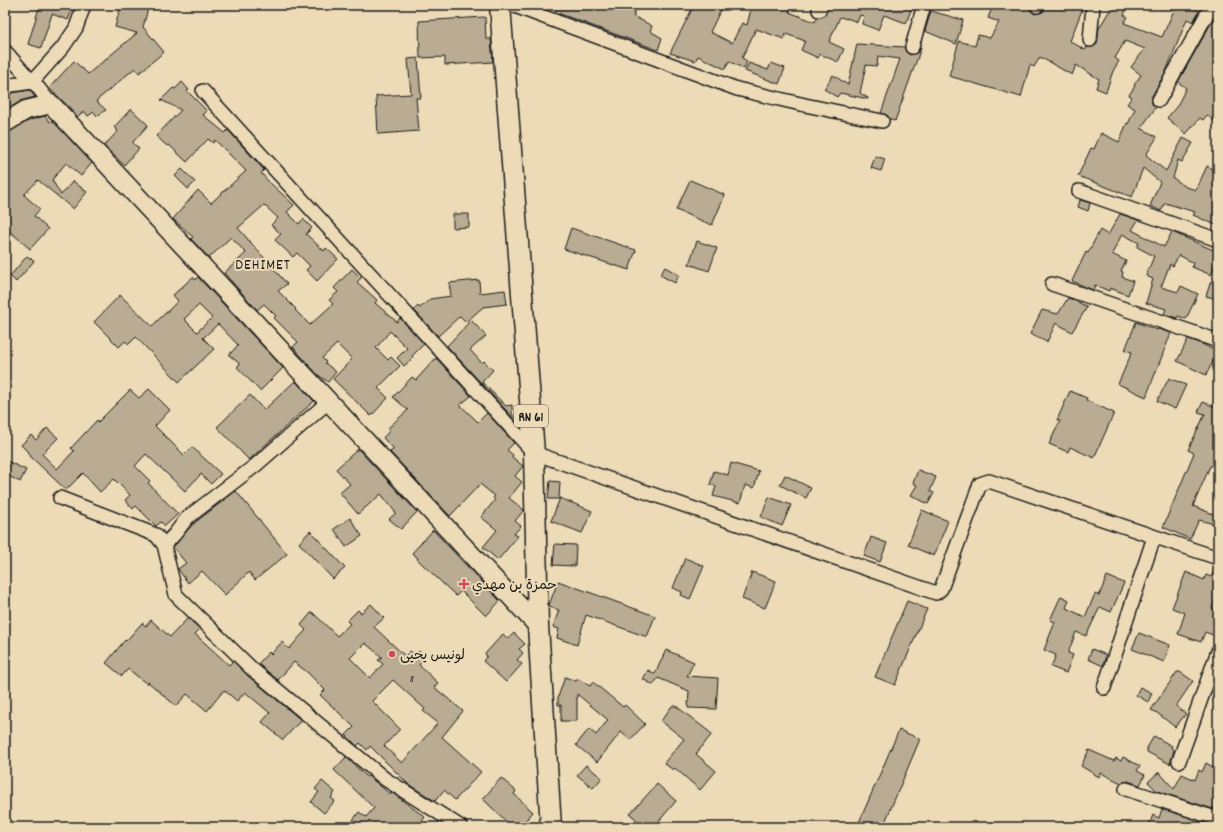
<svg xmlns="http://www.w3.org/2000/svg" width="1223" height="832" viewBox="0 0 1223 832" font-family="Dekko,'Playpen Sans Arabic',sans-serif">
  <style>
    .building { fill: #b9ac92; stroke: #1c1c1c; fill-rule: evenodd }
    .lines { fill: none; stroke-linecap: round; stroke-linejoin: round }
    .street-casing { stroke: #1c1c1c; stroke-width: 16 }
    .secondary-casing { stroke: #1c1c1c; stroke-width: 21 }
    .primary-casing { stroke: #1c1c1c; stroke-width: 23 }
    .street { stroke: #eddbb8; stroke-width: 13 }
    .secondary { stroke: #eddbb8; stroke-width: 18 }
    .primary { stroke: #eddbb8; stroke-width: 20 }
    .poi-dot { fill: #d1495b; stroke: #eddbb8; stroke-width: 1.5 }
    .labels { text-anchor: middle; stroke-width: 4; stroke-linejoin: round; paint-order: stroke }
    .number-label { font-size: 12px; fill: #43403a }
    .shield { fill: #eddbb8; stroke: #5b554b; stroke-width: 1 }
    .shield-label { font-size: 13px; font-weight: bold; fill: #1c1c1c }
    .poi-label { font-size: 14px; fill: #1c1c1c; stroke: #eddbb8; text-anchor: start }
    .neighbourhood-label { font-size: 15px; letter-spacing: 1px; fill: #1c1c1c; stroke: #eddbb8 }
  </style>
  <rect width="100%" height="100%" fill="#eddbb8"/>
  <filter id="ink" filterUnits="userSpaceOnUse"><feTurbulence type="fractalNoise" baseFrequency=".025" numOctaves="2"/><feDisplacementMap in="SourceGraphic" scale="8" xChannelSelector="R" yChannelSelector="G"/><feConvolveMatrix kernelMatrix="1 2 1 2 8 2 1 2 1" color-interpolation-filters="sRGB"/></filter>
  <g filter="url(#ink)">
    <!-- building -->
    <path class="building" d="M32,5H74L68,20L52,14L41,48L28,44L39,8Z
      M121,5L131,7V5H149L143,27L164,52L139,73L135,68L96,101L106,110L97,116L94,112L88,116L84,111L77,117L70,108L49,88L74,61L88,74L137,33L115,27Z
      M558,5H637L633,16L652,26L650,31L662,38L658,50L555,12Z
      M694,5H699L710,10L712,5H723L710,32L732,43L742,23L747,25L752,5H792L789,12L815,22L817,18L824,16L829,5H913L906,23L884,15L878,30L862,24L864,16L860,15L857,22L847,18V19L840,17L829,42L844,49L838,62L820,54L818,58L801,50L805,41L786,34L784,39L756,29L742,58L747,61L744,69L729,61L725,69L698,56L695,61L670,53Z
      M993,5H1029L1031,11L1035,14L1043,12L1046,5H1069L1082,10L1070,41L1085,50L1087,47H1093L1097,44L1099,28L1113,5H1128L1124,15L1128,17L1124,23L1162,37L1175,8L1178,5H1187L1199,11L1193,22L1187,19L1167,69L1152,96V104L1156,107L1141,128L1157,137L1146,155L1166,171L1183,138L1193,143L1182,162L1178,160L1173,178L1186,187L1196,190L1207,166L1218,171V226L1193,215L1195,212L1165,203L1161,211L1150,206L1160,182L1143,168L1132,197L1078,176L1091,148L1094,149L1101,133L1119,142L1127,123L1128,124L1135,109L1127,104L1132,97L1129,95L1135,86L1134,85L1141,75L1131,67L1145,49L1125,41L1115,58L1119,61L1113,71L1106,92L1096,88L1099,79L1076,65L1072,75L1040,57L1034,67L1030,65L1021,97L949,76L959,41L975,46L978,35L990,38L999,22L988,18Z
      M931,11L963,20L956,44L925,31Z
      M1218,11V124L1207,115L1203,120L1200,118L1186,134L1167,118L1177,106L1186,88L1178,82Z
      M485,17L486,39H491L493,62L445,65V57L420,58L419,21Z
      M857,44L904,47L906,52L910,55L917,53L921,48L895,121L890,119L887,115L881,113L900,59L878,56L877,66L866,65L860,93L868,98V99L840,93L837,97L824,89L833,75L848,85Z
      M418,58L421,98H416L419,131L378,134L376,96L411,94L408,59Z
      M749,63L768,70L771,63L785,68L779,84L745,71Z
      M182,82L189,90L187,91L207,111L203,115L225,133L228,130L264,170L261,173L268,181L294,205L287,212L299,224L303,219L312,228L306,234L324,251L326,248L338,259L317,281L306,270L310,266L297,253L293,257L275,240L281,234L271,225L278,218L264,205L238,228L287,284L278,291L296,309L295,310L310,325L333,304L329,300L338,292L334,288L352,269L361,278L357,282L377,300L375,303L397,322L400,318L424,344L412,356L413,358L404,366L397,358L407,348L390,331L376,348L388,360L391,357L400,366L378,388L388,398L371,416L333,379L352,359L337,344L322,358L326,362L325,363L336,372L328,382L317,374L293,347L298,342L274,318L276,316L264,304L257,310L224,273L246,253L231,237L209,258L191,239L193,237L173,219L198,190L211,203L246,171L215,140L213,143L208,139L187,162L169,145L167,146L156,136L181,110L161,100L173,88L175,89Z
      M30,90L35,97L23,100L11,107L9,101L5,103V94Z
      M131,109L148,125L133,142V143L139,149L124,165L104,146L118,131L114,127Z
      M45,116L50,122L52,120L92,163L81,176L66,163L52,180L61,195L73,181L87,192L73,209L38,180L24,195L40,209L34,216L48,229L30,249L5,227V134L30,120Z
      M875,156L885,159L881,171L871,168Z
      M182,169L195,182L188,189L175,176Z
      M690,180L725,195L712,225L676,210Z
      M1080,200L1090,203L1088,211L1078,207Z
      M453,214H469V227L453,228Z
      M1120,214L1138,220L1132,230L1164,247L1172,232L1218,252V257L1211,275L1192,267L1193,263L1179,255L1173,266L1170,264L1161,287L1178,292L1181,286L1198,294L1186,319L1178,316L1177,318L1164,314L1166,309L1146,303L1153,279L1146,276L1154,256L1137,247L1139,243L1122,234L1112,254L1126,261L1121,271L1123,272L1122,277L1133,281L1128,295L1110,288L1109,291L1095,285L1093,290L1072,281L1086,252L1088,253L1100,230L1108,235Z
      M571,228L636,250L629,270L564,249Z
      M697,241L717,248L709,271L689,264Z
      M27,256L34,261L16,282L10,276Z
      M665,267L679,275L675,283L660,275Z
      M193,277L195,280L198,277L283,368L260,391L237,367L240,364L229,355L238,345L218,324L203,338L214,349L179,382L136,337L129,344L125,341L119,347L94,322L120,295L152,326L178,301L173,295ZM199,305L212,318L197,332L184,319Z
      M479,280L480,293L505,290L507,304L483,307L466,322L460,316L438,336L414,310L418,306L420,308L430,299L451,296L449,283Z
      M1211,281L1218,283V299L1206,296Z
      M1068,298L1076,301L1087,307L1072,332L1056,323L1047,342L1030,334L1042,310L1058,314Z
      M471,320L486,336L470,350L482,363L484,361L493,370L482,382L506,406L512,405V414L519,422L518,423L447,346Z
      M1136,322L1157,330L1158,329L1171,333L1146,397L1118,384L1132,352L1125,350Z
      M1188,339L1200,343L1218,352L1206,375L1177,361Z
      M436,358L471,396L460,405L478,422L487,413L514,443L507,450L513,455L512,457L523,466L515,476L522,482L509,498L524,510L515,521L521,526L514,534L518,536L498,560L483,547L497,530L481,517L495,500L493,498L495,496L480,484L450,516L390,452L394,449L383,438L390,430L388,428L408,410L393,397L412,377L416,380Z
      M1169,378L1186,385L1175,409L1157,401Z
      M295,381L314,401L249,460L217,427L250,395L264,410Z
      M149,389L170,410L155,426L184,455L192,447L221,474L211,484L201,474L185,491L146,454L135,466L150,481L148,483L178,514L165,526L161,522L156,526L136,506L133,509L125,500L130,495L114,479L100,492L83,473L66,490L30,456L31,455L21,445L31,435L36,440L47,428L58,438L42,454L57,469L74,451L71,448L97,420L98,422L130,390L139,398Z
      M1070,391L1087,398L1086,400L1114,413L1094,458L1070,447L1068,452L1049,444L1060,421L1057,420Z
      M1203,402L1218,408V468L1210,466L1193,506L1218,516V525L1199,520L1190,539L1163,527L1194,453L1188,450L1205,414L1198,412Z
      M358,449L417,512L401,529L389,519L396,513L381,494L358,514L340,493L350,484L336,469Z
      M5,460L26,470L20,482L5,474Z
      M731,463L759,471L754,488L745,485L740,503L713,496L716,486L710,485L714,471L728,475Z
      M918,470L936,477L930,491L934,493L928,504L911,495L917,485L913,483Z
      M785,475L811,488L806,498L780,485Z
      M550,481L560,482L559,499H548Z
      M236,491L287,554L255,580L249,572L225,595L202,571L188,583L178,569L186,563L173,547L193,524Z
      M769,497L791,505L782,526L761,517Z
      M560,498L592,511L582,533L551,521Z
      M922,510L948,521L934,556L908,545Z
      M350,518L362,536L346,547L334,529Z
      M433,530L500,601L486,616L461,591L456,596L417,559L418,558L412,553Z
      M310,531L345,568L333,579L299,543Z
      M871,537L887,543L880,562L864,556Z
      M555,544L576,545L575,566L553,565Z
      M685,558L704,566L690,599L681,595L682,592L673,588Z
      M1216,566H1218V593L1212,608L1218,610V637L1205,632L1201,642L1178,634L1185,613L1172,608L1186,572L1204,580L1206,575L1211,577Z
      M752,572L776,581L765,608L742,599Z
      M1107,576L1124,583L1111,612L1100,607L1086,636L1076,632L1068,653L1073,655L1066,673L1051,667L1056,655L1044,650L1055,622L1050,620L1061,596L1069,600L1066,608L1085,617L1095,594L1099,596Z
      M558,581L655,616L647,637L586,615L577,645L557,638L559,629L553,627L559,610L549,607V605Z
      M907,601L927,609L895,685L875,677Z
      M371,604L384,618L374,627L405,656L410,651L415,655L419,651L425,658L419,665L438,683L434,687L463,711L442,737L481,772L455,800L444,790L435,801L408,784L370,746L367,750L360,743L357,746L346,735L354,727L320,695L325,690L307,672L294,662L278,680L258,664L269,652L271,654L282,642L289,649L306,630L301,625L312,612L337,636L350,624L347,621L358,610L361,613ZM365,643L382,657L378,660L383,664L370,678L350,658ZM393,680L425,709L423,711L438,723L402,763L384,746L400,729L372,701Z
      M188,618L200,629L195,634L229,665L233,661L247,675L301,720L283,740L262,722L270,713L245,692L237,701L224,690L207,711L187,694L176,706L148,682L147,684L128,669L122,676L106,663L125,640L126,641L142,623L146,626L151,620L170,637Z
      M514,633L525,644L519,649L523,653L517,660L522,664L506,682L483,661L487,656L485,654L503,634L508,639Z
      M1139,633L1170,645L1164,662L1132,649Z
      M1092,649L1106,655L1103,666L1088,659Z
      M666,650L694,662L687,676L718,678L716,709L688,708L689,691L658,678L653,685L643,679L648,670L655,674Z
      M1177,672H1180L1193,681L1176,706L1186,714L1175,727L1156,712L1151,710Z
      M565,677L576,681L578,679L590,686L593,682L623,707L625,705L645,724L630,740L621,732L597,762L576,745L589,729L596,735L608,720L577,694V721H561V705H558V697Z
      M1140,687L1152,693L1148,702L1136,695Z
      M672,706H676L712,734L696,754L716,771L700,790L675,768L673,770L664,763L684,739L661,721Z
      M899,730L920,739L883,827H857Z
      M1154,736L1172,746L1171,748L1174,750L1170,764L1147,752V748Z
      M1089,750L1114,761L1116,758L1121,761L1123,757L1140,766L1137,771L1145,775L1140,785L1128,781L1121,783L1101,773L1099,777L1081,766Z
      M346,757L367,777L368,776L390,794L391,792L425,817L418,827H357L359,825L353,820L359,812L366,817L374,808L334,770Z
      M1206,763L1218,770V798L1213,809L1157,791L1148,782L1159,772L1174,789L1182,774L1195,780L1199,770L1202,772Z
      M586,765L602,778L593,788L577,775Z
      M501,778L516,791L514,794L533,812L520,827H512L483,799Z
      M322,781L335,792L331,798L335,801L324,813L311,802L319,792L315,789Z
      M657,784L676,801L659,821L665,827H645L630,814Z
      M1162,809L1203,822L1201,827H1148L1153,815L1159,818Z"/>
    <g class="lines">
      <!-- street casing -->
      <g class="street-casing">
        <path id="street" d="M512,5L737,89L805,105L882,121
          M1037,6L1038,5
          M819,10L821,5
          M1090,40L1093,5
          M912,47L924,5
          M5,51L32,82L63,47L76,28L84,5
          M5,86L32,82L36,85L51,104
          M203,91L534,453L936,593L941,589L980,484L989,481L1218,558
          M1159,100L1212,5
          M1079,191L1218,240
          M1052,284L1218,341
          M60,498L156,535L164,545L176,595L252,669L385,779L461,827
          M164,545L174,535L187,518L256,465L328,402
          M1104,688L1154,537
          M1179,761L1218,651
          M1126,789L1218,819"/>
      </g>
      <!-- secondary casing -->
      <g class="secondary-casing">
        <path id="secondary" d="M5,123L26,110L51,104L538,626"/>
      </g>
      <!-- primary casing -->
      <g class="primary-casing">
        <path id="primary" d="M500,5L534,453L538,626L551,827"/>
      </g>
      <!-- street -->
      <use href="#street" class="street"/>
      <!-- secondary -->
      <use href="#secondary" class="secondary"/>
      <!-- primary -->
      <use href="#primary" class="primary"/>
    </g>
  </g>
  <!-- markers -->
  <g class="poi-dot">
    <path d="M462 578h4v4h4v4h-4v4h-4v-4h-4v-4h4z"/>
    <circle cx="392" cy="654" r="4"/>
  </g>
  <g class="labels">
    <!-- number labels -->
    <g class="number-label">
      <text x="412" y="682">8</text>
    </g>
    <!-- shield labels -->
    <rect class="shield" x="514" y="405" width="34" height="22" rx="3"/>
    <g class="shield-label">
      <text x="531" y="421">RN 61</text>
    </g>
    <!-- poi labels -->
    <g class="poi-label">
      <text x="472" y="589">حمزة بن مهدي</text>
      <text x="400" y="659">لونيس يحيى</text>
    </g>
    <!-- neighbourhood labels -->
    <g class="neighbourhood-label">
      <text x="263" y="269">DEHIMET</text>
    </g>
  </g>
  <!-- margin -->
  <rect width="1223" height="832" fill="none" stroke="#eddbb8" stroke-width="20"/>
  <rect x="10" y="10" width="1203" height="812" fill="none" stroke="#1c1c1c" stroke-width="1.5" filter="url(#ink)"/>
</svg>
